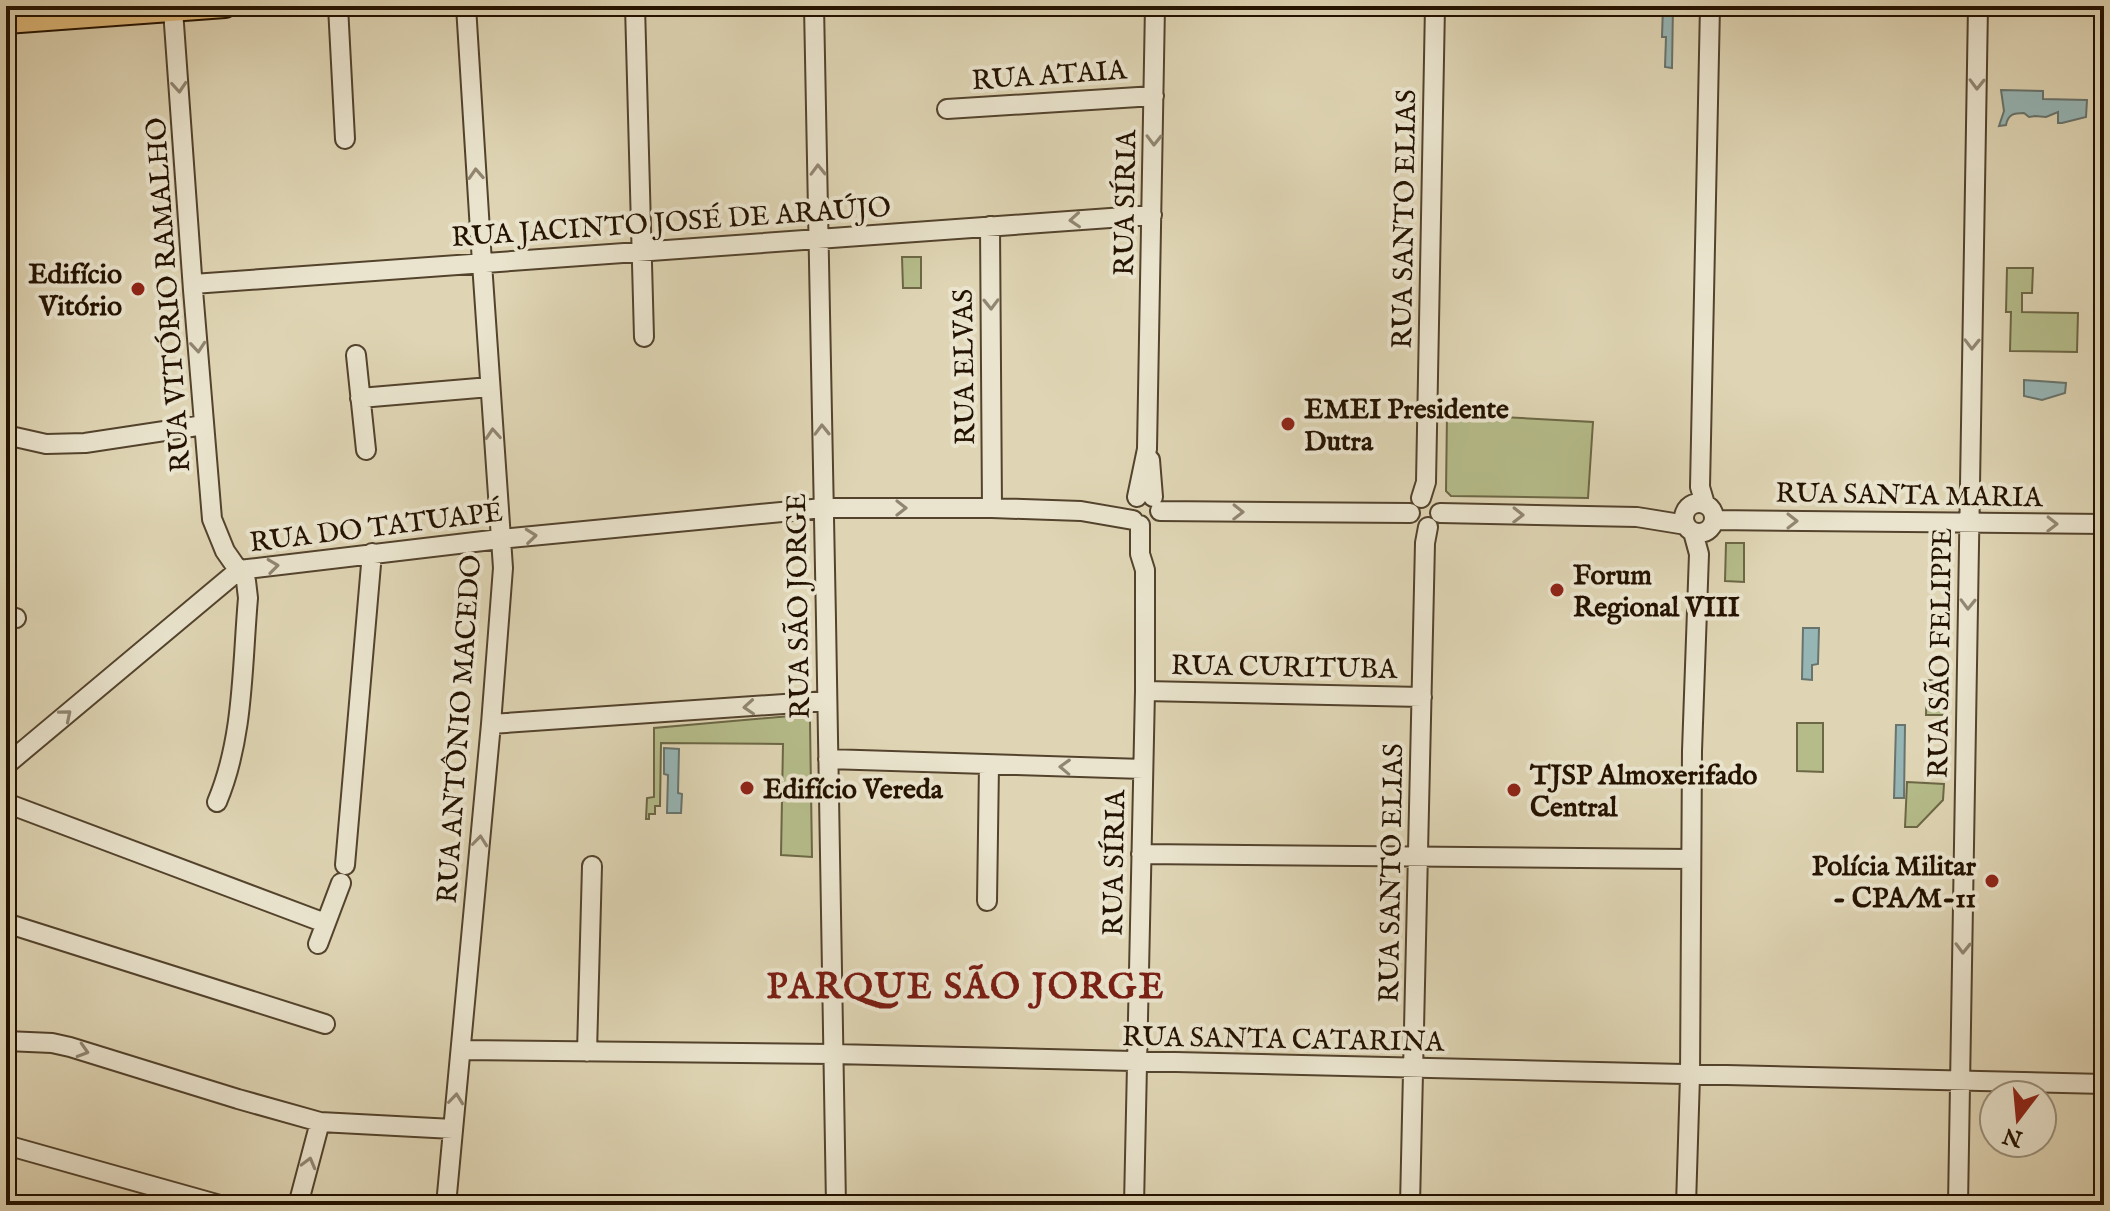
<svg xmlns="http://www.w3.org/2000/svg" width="2110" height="1211" viewBox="0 0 2110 1211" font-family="'IM FELL English',serif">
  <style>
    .green { fill: #b5bc8a; stroke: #6c6745; stroke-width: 2 }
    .water { fill: #96b6b6; stroke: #68746d; stroke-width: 2 }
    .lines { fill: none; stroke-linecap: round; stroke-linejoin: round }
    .minor-casing { stroke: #53432d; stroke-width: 22 }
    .major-casing { stroke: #241200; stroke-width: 26 }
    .minor { stroke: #eae4ce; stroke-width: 18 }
    .major { stroke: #e0ba7a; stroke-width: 22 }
    .oneway { stroke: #918671 }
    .poi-dot { fill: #8f2418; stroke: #eae4ce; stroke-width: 3 }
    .labels { text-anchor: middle; stroke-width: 8; stroke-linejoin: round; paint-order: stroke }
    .street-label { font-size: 28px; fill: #241200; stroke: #eae4ce }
    .poi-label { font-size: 28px; font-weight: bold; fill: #241200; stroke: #eae4ce; text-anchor: start }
    .district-label { font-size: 36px; font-weight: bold; letter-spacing: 2px; fill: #7a1f14; stroke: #eae4ce }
  </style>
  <rect width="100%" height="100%" fill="#dfd5b4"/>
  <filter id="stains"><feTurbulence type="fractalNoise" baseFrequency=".0025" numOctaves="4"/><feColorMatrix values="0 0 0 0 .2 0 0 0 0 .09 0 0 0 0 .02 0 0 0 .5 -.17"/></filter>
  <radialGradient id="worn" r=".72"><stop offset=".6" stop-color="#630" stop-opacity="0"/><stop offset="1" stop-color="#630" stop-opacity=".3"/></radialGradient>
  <!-- green -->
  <path class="green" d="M902,257H921V288H903Z
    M2007,268H2033L2032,293H2022V312L2078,313L2077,352L2010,351L2011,312H2006Z
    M1447,414L1593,422L1588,498L1451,496L1446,491Z
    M1726,543H1744V582L1725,581Z
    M1927,680L1946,681V715H1926Z
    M802,715L810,721L812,857L781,855L783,744L661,743L660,806H655V814H649V819H646L647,798L654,797V728Z
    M1797,723H1823V772L1797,771Z
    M1907,782L1944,784L1943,800L1917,827H1905Z"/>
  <!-- water -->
  <path class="water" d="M1663,6H1673L1672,68L1665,67L1666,37H1662Z
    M2001,90L2043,91V99L2087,100L2086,117L2062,123H2058V112L2046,117L2035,116L2029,117L2024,113C2014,113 2008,114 2006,125L1999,126L2004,111Z
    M2024,380L2066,383L2065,393L2042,400L2024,396Z
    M1803,628H1819L1818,664L1812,665V680L1802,679Z
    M1896,725H1905L1904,798H1894Z
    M664,748L679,749L678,793L682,794L681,813H667L668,775L664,774Z"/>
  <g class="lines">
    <!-- minor casing -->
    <g class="minor-casing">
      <path id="minor" d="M338,6L345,139
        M635,6L644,337
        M814,6C824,406 828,805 836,1205
        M173,10L193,290L212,519L225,551L246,581L248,598C242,666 244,738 217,802
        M947,109L1154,96
        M990,226L992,508
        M193,284L1152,215
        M356,355L366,450
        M360,398L490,387
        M6,435L46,444L85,443L204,425
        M1150,460L1153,497
        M1137,497L1147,449L1155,6
        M1421,498L1426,482L1435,6
        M1684 518a15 15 0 1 1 30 0a15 15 0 1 1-30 0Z
        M1705,504L1700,487L1710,6
        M1160,511L1410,513
        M1440,513L1637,517L1686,525
        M1714,520L2104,524
        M6,616L16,618
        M1145,691L1422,697
        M491,724L827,701
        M828,759L1143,769
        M6,765L239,570L500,539L823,508H992L1081,511L1133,520
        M6,803L325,923
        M1141,854L1691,859
        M345,865L372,553
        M987,901L989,765
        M6,923L325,1024
        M318,944L341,883
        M6,1041L52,1043L70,1047L238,1099L320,1122L453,1129
        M461,1050L833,1054L2104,1084
        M587,1052L592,866
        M6,1145L220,1205
        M298,1205L320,1122
        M446,1205L491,724L503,568L482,263L466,6
        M1134,1205L1145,691V570L1140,554V525
        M1410,1205L1425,543L1428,527
        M1686,1205L1690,1076L1692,751L1699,554L1693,532
        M1958,1205L1978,6"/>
    </g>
    <!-- major casing -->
    <g class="major-casing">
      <path id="major" d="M6,22L225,6"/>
    </g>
    <!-- minor -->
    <use href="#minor" class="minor"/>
    <!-- major -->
    <use href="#major" class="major"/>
  </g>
  <!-- one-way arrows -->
  <defs><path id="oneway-chevron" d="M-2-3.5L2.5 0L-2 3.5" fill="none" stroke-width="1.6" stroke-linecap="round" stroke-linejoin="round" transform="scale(2)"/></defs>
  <g class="oneway">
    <use href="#oneway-chevron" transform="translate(1977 84) rotate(91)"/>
    <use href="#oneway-chevron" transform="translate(179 87) rotate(86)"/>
    <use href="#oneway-chevron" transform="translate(1154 140) rotate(91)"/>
    <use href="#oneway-chevron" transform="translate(818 170) rotate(-91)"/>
    <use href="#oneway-chevron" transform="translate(476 174) rotate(-93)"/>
    <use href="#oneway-chevron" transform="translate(1075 220) rotate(176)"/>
    <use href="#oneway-chevron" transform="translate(991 304) rotate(89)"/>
    <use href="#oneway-chevron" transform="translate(1972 344) rotate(91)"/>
    <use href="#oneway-chevron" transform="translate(198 347) rotate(85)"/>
    <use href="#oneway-chevron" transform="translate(822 430) rotate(-91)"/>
    <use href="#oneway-chevron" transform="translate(493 434) rotate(-94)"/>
    <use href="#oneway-chevron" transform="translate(901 508)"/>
    <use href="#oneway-chevron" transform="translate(1238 512) rotate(1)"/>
    <use href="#oneway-chevron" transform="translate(1518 515) rotate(1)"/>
    <use href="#oneway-chevron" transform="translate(1792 521)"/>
    <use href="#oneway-chevron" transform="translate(2052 524) rotate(1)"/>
    <use href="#oneway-chevron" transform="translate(531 536) rotate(-6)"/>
    <use href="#oneway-chevron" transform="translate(273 566) rotate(-7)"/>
    <use href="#oneway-chevron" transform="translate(1968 604) rotate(91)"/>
    <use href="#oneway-chevron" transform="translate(749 707) rotate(176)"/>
    <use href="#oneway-chevron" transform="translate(66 715) rotate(-40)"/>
    <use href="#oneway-chevron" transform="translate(1065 767) rotate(-178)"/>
    <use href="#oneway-chevron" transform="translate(480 841) rotate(-84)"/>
    <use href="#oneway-chevron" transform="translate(1963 948) rotate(91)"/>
    <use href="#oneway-chevron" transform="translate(83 1051) rotate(17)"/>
    <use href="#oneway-chevron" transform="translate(456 1099) rotate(-84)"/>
    <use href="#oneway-chevron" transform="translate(309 1163) rotate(-75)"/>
  </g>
  <!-- markers -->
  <g class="poi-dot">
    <circle cx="138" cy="289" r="8"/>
    <circle cx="1288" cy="424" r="8"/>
    <circle cx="1557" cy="590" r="8"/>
    <circle cx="747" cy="788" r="8"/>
    <circle cx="1514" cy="790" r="8"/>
    <circle cx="1992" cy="881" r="8"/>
  </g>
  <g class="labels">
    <!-- street labels -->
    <g class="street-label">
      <text transform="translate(1049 74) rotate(-4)" y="10">RUA ATAIA</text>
      <text transform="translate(1124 203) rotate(-89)" y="10">RUA SÍRIA</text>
      <text transform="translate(1403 219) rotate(-89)" y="10">RUA SANTO ELIAS</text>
      <text transform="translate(671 221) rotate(-4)" y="10">RUA JACINTO JOSÉ DE ARAÚJO</text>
      <text transform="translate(167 295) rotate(-94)" y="10">RUA VITÓRIO RAMALHO</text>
      <text transform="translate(963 367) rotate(-91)" y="10">RUA ELVAS</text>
      <text transform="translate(1909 494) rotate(1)" y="10">RUA SANTA MARIA</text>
      <text transform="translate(376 526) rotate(-7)" y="10">RUA DO TATUAPÉ</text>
      <text transform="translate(797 606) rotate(-91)" y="10">RUA SÃO JORGE</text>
      <text transform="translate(1939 653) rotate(-89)" y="10">RUA SÃO FELIPPE</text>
      <text transform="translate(1284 666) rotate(1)" y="10">RUA CURITUBA</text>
      <text transform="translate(458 729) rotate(-86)" y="10">RUA ANTÔNIO MACEDO</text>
      <text transform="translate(1113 863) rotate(-89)" y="10">RUA SÍRIA</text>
      <text transform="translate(1390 873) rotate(-89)" y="10">RUA SANTO ELIAS</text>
      <text transform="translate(1283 1038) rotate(1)" y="10">RUA SANTA CATARINA</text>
    </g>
    <!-- poi labels -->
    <g class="poi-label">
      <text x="122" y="283" text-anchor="end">Edifício<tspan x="122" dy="32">Vitório</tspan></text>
      <text x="1304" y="418">EMEI Presidente<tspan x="1304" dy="32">Dutra</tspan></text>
      <text x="1573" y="584">Forum<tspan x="1573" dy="32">Regional VIII</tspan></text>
      <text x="1530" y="784">TJSP Almoxerifado<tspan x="1530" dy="32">Central</tspan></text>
      <text x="763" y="798">Edifício Vereda</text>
      <text x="1976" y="875" text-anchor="end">Polícia Militar<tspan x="1976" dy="32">- CPA/M-11</tspan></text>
    </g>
    <!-- district labels -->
    <g class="district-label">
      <text x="966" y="998">PARQUE SÃO JORGE</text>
    </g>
  </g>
  <!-- margin -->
  <rect width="2110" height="1211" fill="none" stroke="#dfd5b4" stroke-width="32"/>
  <rect x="8" y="8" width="2094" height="1195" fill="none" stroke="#241200" stroke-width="4"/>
  <rect x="16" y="16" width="2078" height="1179" fill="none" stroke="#241200" stroke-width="2"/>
  <!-- north arrow -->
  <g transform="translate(2018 1119) rotate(196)"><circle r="38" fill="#eae4ce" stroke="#9b907c" stroke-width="2"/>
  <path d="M0-6L14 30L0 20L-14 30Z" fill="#8f2418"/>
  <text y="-12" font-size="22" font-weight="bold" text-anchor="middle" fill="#241200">N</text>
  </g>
  <rect width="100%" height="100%" filter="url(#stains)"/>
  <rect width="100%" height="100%" fill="url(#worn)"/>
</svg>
